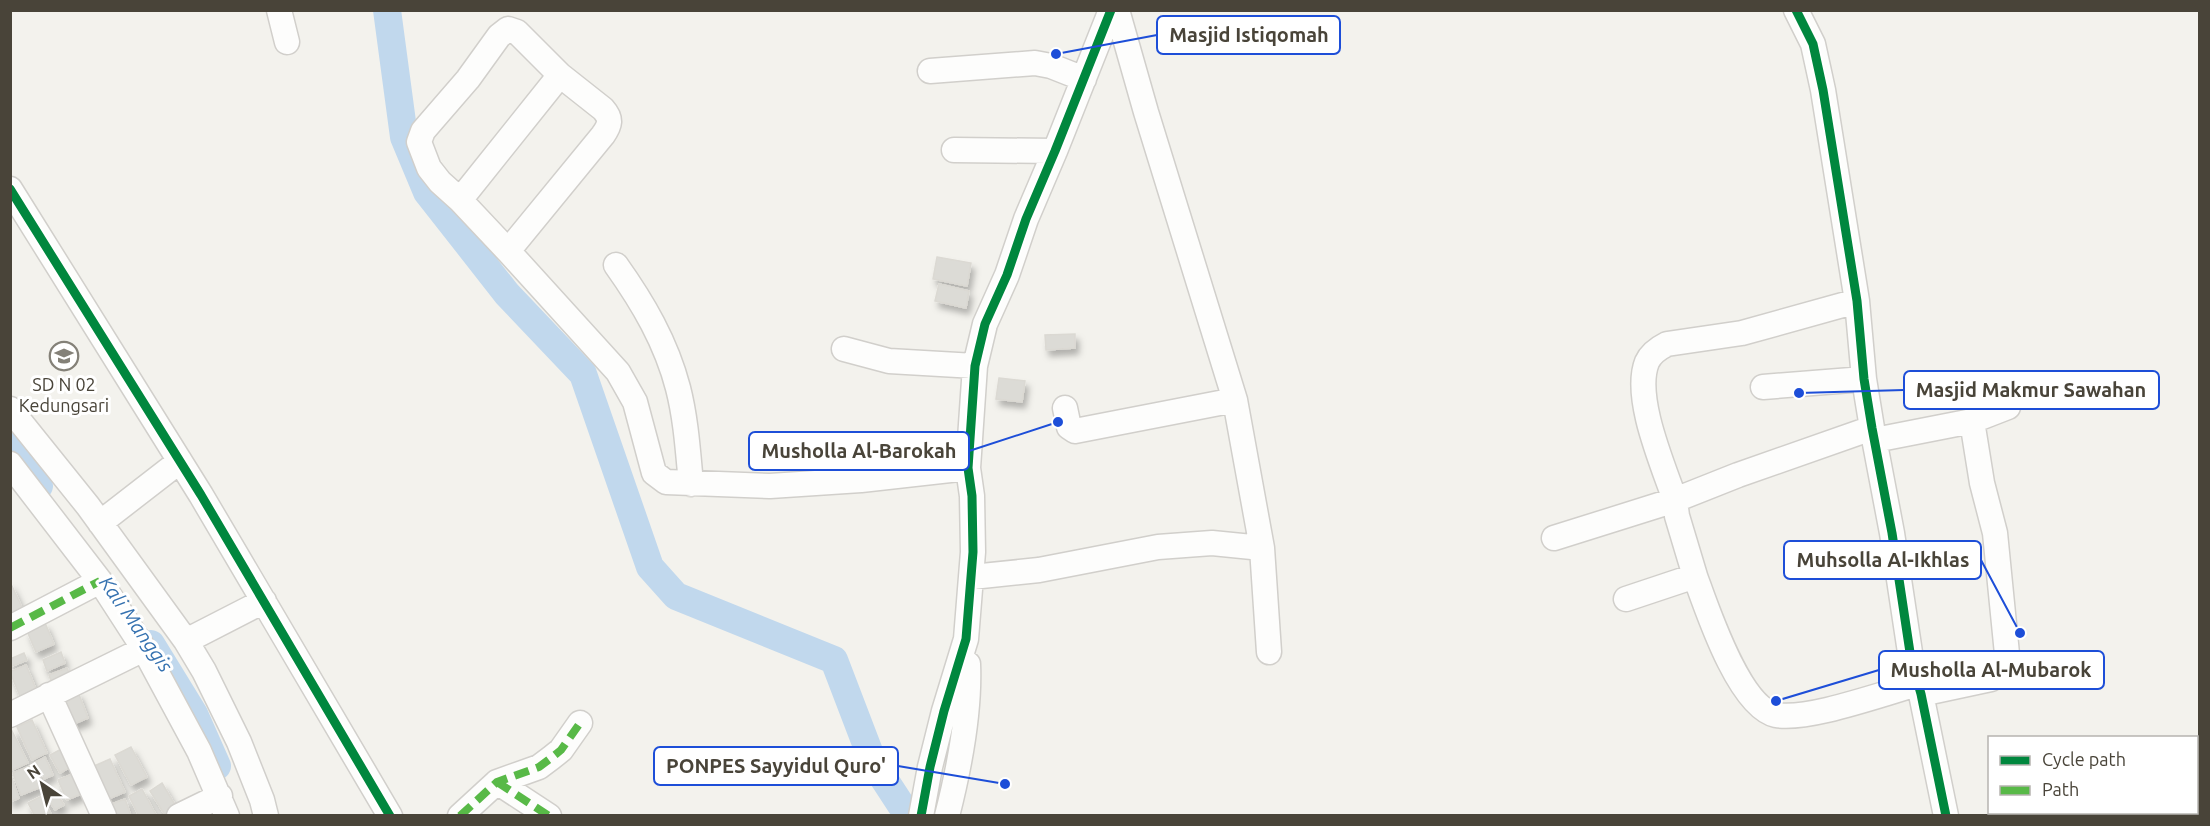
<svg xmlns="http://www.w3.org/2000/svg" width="2210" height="826" viewBox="0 0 2210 826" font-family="Ubuntu,sans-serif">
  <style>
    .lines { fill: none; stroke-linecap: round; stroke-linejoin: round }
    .river { stroke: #c1d8ed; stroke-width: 28 }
    .building { fill: #dcdbd6; stroke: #dbd9d3; stroke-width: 1.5; filter: url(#shadow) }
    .minor-casing { stroke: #d1cfcb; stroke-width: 27 }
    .minor { stroke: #fdfdfc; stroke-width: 24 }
    .quiet { stroke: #58b947; stroke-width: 8; stroke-dasharray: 15 8; stroke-linecap: butt }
    .cycleway-casing { stroke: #fff; stroke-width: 13 }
    .cycleway { stroke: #00873e; stroke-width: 9 }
    .labels { text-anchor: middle; stroke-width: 6; stroke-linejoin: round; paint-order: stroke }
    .poi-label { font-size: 18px; fill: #494439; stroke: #fff }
    .water-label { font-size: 20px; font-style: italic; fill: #3672b0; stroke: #fff }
    .leader { fill: none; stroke: #1d4ed8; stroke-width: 2 }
    .callout-dot { fill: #1d4ed8; stroke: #fff; stroke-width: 2 }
    .callout { fill: #fff; stroke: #1d4ed8; stroke-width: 2 }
    .callout-label { font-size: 20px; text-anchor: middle; font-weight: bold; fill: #494439 }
  </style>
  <defs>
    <filter id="shadow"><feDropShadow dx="3.5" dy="6" stdDeviation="3" flood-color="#0004"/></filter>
  </defs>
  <rect width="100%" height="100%" fill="#f3f2ed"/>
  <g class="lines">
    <!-- river -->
    <path class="river" d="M387,10L404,137L427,192L507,294L583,374L650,567L676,596L834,660L873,762L901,805L921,816
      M10,445L39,486
      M151,644L194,714L217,766"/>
  </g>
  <!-- building -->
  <path class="building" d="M937,257L971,263L967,286L933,279Z
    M939,284L969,291L966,308L935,301Z
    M1075,334V348L1046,350L1045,335Z
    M999,378L1025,381L1022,402L996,399Z
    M10,582L25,614L10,620Z
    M45,623L54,644L36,652L27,631Z
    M61,652L65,663L47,671L43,660Z
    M24,653L27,660L10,667V659Z
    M26,665L36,689L20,696L10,672Z
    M67,668L71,678L53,686L49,675Z
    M78,692L88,718L69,726L59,700Z
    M32,720L47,753L32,760L17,727Z
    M12,731L28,763L10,771V732Z
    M65,747L75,765L60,773L50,755Z
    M131,747L147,777L131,785L115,755Z
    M45,757L53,775L44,779L36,762Z
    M110,759L125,792L106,800L92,767Z
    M35,764L44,786L21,795L13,773Z
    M78,772L86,792L67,800L58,780Z
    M11,776L19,798L10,802V776Z
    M162,783L177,808L165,815L150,791Z
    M142,789L156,815L155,816H139L129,796Z
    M55,791L64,805L55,810L46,796Z
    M42,796L52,816H35L28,803Z
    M125,799L131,816H110L107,806Z"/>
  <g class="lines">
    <!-- minor casing -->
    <g class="minor-casing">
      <path id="minor" d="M279,10L287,42
        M1117,10L1146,112L1235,400L1262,548L1269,652
        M1796,10L1813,44L1823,90L1857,301L1864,379L1872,428L1892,533L1911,659L1921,694L1946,816
        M508,29L517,32L560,75L603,109C612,119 610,125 603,135L508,251L460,200L440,182L429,168L419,142L423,131L468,79L499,36Z
        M930,71L1035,63L1051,66L1084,79
        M954,150L1055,151
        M10,189L201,495L390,816
        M460,200L560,75
        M508,251L618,372L635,402L654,473L666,482L770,486L861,480L968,468
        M616,265C643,303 666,342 678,388C686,419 688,452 691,484
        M844,349L889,361L975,366
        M1763,387L1864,379
        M1065,408L1069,427L1075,431L1235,400
        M10,409L88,506L186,641L204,671L239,742L262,800L266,816
        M1875,440L1972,421L2008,407
        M10,464L100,581L144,649L199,751L227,816
        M100,523L180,461
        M1554,538L1675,500C1663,465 1633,397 1647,362C1651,353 1659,348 1667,344L1742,333L1857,301
        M1695,576C1707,609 1739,707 1776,715C1808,721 1884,693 1918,684
        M972,577L1039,570L1158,547L1212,543L1262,548
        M1626,599L1695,576L1677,516L1675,500L1738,475L1872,428
        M10,628L100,581
        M186,641L264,601
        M1921,694L1991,679L2000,672L2007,654L1995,533L1982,483L1972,421
        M49,695L104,816
        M10,715L144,649
        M497,782L549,816
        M179,816L220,796
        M460,816L497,782L539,767L551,758L561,750L580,723
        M921,816L930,767L944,711L966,639L973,552L972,496L968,468L975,366L985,324L1007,275L1026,219L1055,151L1111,10
        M947,816C959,769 970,712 968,664"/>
    </g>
    <!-- minor -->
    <use href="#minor" class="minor"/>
    <!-- quiet -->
    <path class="quiet" d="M10,628L100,581
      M497,782L549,816
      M460,816L497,782L539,767L551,758L561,750L580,723"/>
    <!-- cycleway casing -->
    <g class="cycleway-casing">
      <path id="cycleway" d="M1796,10L1813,44L1823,90L1857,301L1864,379L1872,428L1892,533L1911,659L1921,694L1946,816
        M10,189L201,495L390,816
        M921,816L930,767L944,711L966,639L973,552L972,496L968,468L975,366L985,324L1007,275L1026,219L1055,151L1111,10"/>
    </g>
    <!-- cycleway -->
    <use href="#cycleway" class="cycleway"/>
  </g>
  <!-- icons -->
  <defs>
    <g id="school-ring" transform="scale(1.5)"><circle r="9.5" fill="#fff" stroke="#848178" stroke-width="1.5"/><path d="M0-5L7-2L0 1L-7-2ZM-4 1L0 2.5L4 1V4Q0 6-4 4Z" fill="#848178"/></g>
  </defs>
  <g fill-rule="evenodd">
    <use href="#school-ring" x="64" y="356"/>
  </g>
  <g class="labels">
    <!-- poi labels -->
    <g class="poi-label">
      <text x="64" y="391">SD N 02<tspan x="64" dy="21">Kedungsari</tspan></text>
    </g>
    <!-- water labels -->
    <g class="water-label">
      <text transform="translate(136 624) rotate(55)" y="7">Kali Manggis</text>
    </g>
  </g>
  <!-- callouts -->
  <path class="leader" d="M1056 54L1157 35M1799 393L1904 390M1058 422L969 451M2020 633L1981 560M1776 701L1879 670M1005 784L898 766"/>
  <g class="callout-dot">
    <circle cx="1056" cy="54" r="6"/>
    <circle cx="1799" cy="393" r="6"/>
    <circle cx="1058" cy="422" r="6"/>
    <circle cx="2020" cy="633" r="6"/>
    <circle cx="1776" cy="701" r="6"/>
    <circle cx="1005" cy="784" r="6"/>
  </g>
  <g class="callout">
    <rect x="1157" y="16" width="183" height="38" rx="6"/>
    <rect x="1904" y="371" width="255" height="38" rx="6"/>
    <rect x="749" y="432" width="220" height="38" rx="6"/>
    <rect x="1784" y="541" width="197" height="38" rx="6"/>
    <rect x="1879" y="651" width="225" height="38" rx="6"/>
    <rect x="654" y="747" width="244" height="38" rx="6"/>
  </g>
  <g class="callout-label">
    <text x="1249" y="42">Masjid Istiqomah</text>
    <text x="2031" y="397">Masjid Makmur Sawahan</text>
    <text x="859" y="458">Musholla Al-Barokah</text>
    <text x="1883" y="567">Muhsolla Al-Ikhlas</text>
    <text x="1991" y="677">Musholla Al-Mubarok</text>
    <text x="776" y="773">PONPES Sayyidul Quro'</text>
  </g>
  <!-- border -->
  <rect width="2210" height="826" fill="none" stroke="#494439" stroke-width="24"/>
  <!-- legend -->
  <rect x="1988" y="736" width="210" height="78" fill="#ffffff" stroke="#b6b4b0" stroke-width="1.5"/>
  <rect x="2000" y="756" width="30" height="9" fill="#00873e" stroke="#b6b4b0" stroke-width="1.5"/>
  <text x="2042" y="766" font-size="18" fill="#494439">Cycle path</text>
  <rect x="2000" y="786" width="30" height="9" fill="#58b947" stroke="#b6b4b0" stroke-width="1.5"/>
  <text x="2042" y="796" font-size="18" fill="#494439">Path</text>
  <!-- north arrow -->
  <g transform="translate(42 784) rotate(325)" stroke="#ffffff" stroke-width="4.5" paint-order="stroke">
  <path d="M0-4.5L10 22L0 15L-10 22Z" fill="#494439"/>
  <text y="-9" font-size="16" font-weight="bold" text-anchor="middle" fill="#494439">N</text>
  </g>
</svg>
